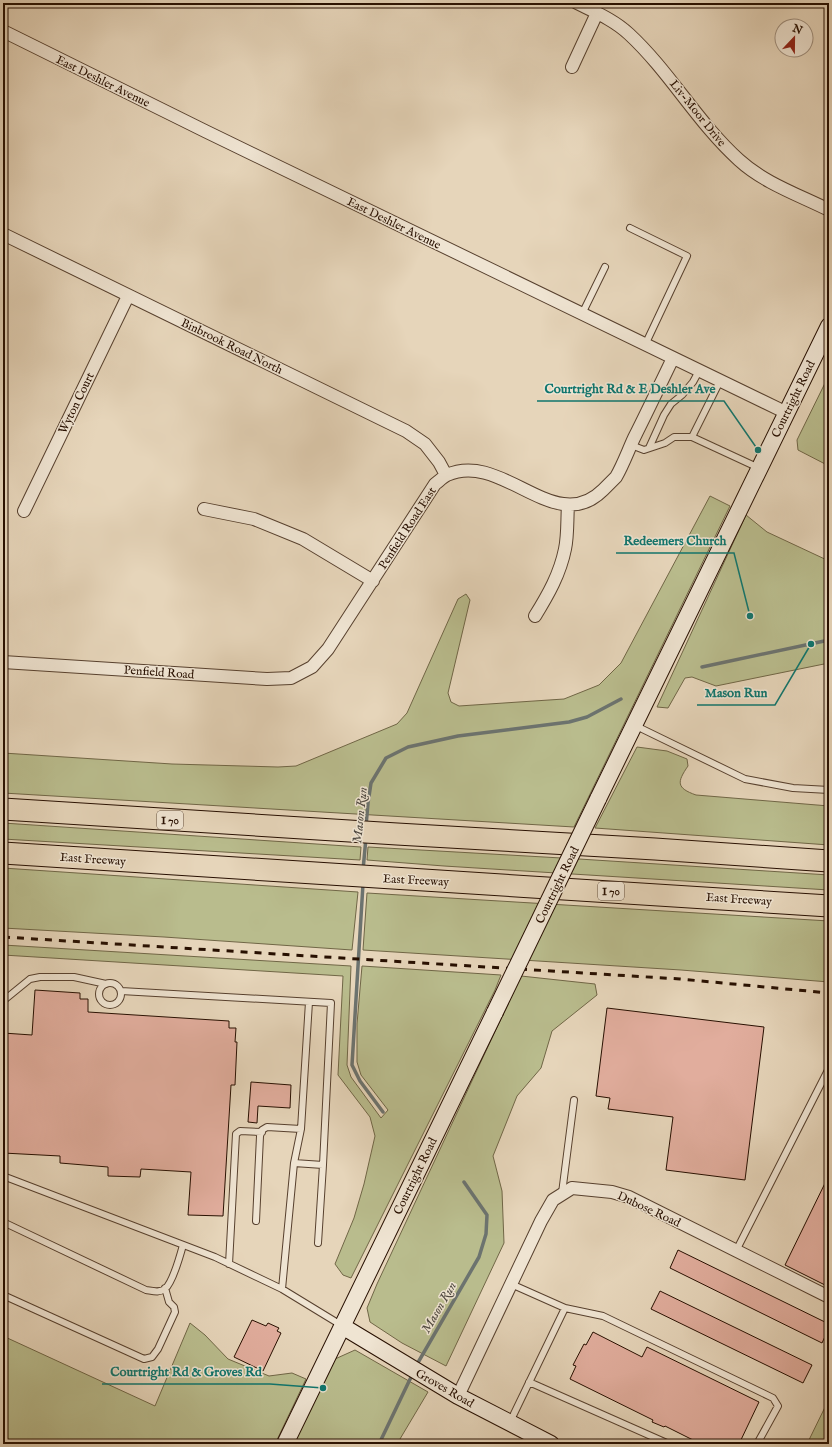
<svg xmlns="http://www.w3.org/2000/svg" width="832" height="1447" viewBox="0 0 832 1447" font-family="'IM FELL English',serif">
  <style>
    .green { fill: #b9bc8d; stroke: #706646 }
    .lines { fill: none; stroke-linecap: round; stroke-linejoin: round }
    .stream { stroke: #6c736f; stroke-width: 3.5 }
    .building { fill: #e1ad9d; stroke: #270f00 }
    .lane-casing { stroke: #57402e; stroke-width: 8 }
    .street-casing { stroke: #57402e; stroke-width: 14 }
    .secondary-casing { stroke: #270f00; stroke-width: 18 }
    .highway-casing { stroke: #270f00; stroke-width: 23 }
    .lane { stroke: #efe4d2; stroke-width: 6 }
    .street { stroke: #efe4d2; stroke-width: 12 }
    .secondary { stroke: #efe4d2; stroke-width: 16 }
    .highway { stroke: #e6d5ba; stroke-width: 21 }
    .rail { stroke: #270f00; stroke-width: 3; stroke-dasharray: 7 7; stroke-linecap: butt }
    .secondary-bridge-casing { stroke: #270f00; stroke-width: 18; stroke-linecap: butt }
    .secondary-bridge { stroke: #efe4d2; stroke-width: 16 }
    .labels { text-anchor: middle; stroke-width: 3; stroke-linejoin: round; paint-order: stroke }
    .shield { fill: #efe4d2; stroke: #634f3f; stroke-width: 1 }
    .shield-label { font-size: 11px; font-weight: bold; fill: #270f00 }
    .street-label { font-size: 12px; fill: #270f00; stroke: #efe4d2 }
    .water-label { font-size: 13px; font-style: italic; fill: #4f4941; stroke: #efe4d2 }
    .leader { fill: none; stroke: #0f766e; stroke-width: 1.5 }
    .callout-dot { fill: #0f766e; stroke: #efe4d2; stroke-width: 1.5 }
    .callout-label { font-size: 13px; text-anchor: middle; font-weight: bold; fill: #0f766e; stroke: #efe4d2; stroke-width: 3; stroke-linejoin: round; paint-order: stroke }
  </style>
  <rect width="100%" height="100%" fill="#e6d5ba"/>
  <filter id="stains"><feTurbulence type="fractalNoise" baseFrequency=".005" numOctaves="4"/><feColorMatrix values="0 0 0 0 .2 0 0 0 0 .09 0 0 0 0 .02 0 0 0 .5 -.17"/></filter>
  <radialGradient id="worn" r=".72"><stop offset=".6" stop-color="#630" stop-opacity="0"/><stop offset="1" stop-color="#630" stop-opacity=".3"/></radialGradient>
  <!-- green -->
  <path class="green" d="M829,375V466L798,450L797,440Z
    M710,496L730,506L574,827L3,793V753L172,764L278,767L296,766L397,724L407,713L458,599L466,594L470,600L448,693L451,702L459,706L564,699L599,685L621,663Z
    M746,515L767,532L829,561V663L716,686L692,677L685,678L668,708L657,707Z
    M637,747L667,751L687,759L688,766C677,782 676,788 696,795L829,806V845L595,828Z
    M3,823L361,847L360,860L3,839Z
    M368,847L579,859L829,875V890L444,866L367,860Z
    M3,868L358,892L352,950L164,937L3,928Z
    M367,893L829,921V982L681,970L363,950Z
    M3,945L351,966L347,1065L351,1077L381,1118L388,1110L361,1075L357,1062V1024L362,966L501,975L495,990L351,1278L343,1275L335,1264L354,1218L364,1184L375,1136L370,1117L338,1075L343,976L3,955Z
    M521,976L595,984L597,995L552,1031L541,1068L517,1096L493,1156L502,1191L504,1243L446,1366L402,1343L370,1322L367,1308L377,1284Z
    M190,1323L205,1335L228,1359L269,1376L292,1373L306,1379L275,1444H3V1336L155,1406Z
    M355,1350L428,1392L397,1444H293L335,1359Z
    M829,1399V1434L824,1444H807Z"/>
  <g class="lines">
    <!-- stream -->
    <path class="stream" d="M702,667L829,640
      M366,826L368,803L371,783L386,758L408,747L458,736L569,722L587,717L621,699
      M363,870L366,838
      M363,884L352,1065L360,1081L383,1112
      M416,1366L479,1257L486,1234L487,1215L464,1182
      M379,1444L413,1373"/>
  </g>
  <!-- building -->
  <path class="building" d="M35,990L80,993V999H88V1012L229,1021V1028H236L235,1042H237L235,1085H231L223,1216L188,1215L191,1172L141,1169L140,1177L108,1176V1167L60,1163V1156L3,1153V1033L32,1035Z
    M607,1008L764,1027L745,1180L666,1170L673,1117L608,1109L610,1098L596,1096Z
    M251,1082L291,1085L290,1108L258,1106L257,1123L248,1122Z
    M829,1175V1287L785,1265Z
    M678,1250L829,1324V1328L822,1343L670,1268Z
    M660,1291L812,1365L803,1383L651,1309Z
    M252,1320L266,1326L268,1323L279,1328L277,1331L281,1333L263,1371L234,1357Z
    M593,1332L642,1357L647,1347L759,1402L739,1444H701L665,1426L664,1427L652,1422L653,1420L570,1379L576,1366L573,1365L584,1344L586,1345Z"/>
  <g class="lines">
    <!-- lane casing -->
    <g class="lane-casing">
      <path id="lane" d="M630,228L687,256L645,345
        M582,314L605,267
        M720,381L692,437L759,468
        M631,445L644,450L665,443L674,437H692
        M649,448L664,415L671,404L682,395L693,382L699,371
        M634,725L745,779L793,788L829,790
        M99 994a11 11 0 1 1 22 0a11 11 0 1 1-22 0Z
        M121,991L331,1003L323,1165L294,1163L282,1289
        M3,1001L30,979L40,977H74L106,984
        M294,1163L301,1129
        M3,1176L215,1257L282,1289L341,1325
        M562,1193L574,1100
        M256,1221L260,1136L262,1130L267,1127L301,1129L309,1002
        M3,1222L146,1290C153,1291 159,1293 165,1289C173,1282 180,1256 183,1245
        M318,1243L323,1165
        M736,1251L829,1068
        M229,1264L236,1134L240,1131L262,1132
        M3,1295L144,1359L152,1357L158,1349L175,1312L174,1307L169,1302L165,1288
        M565,1308L603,1316L773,1398L778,1406L757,1444
        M529,1382L669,1444
        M510,1422L565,1308L511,1284"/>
    </g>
    <!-- street casing -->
    <g class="street-casing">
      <path id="street" d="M577,3C595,12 614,20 629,34C670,72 697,122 739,160C764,183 799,195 829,210
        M3,31L205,131L787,413
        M572,67L597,13
        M3,234L406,431L425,444L439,462L446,475
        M204,509L254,519L303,539L373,581
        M24,511L128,296
        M535,616C548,595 560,574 565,549C568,535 567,519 568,505
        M3,662L267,679L291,678L312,667L328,649L435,484C439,481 443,477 447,475C502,450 555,538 603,490C607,486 612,481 616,477C623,465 628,451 634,438C647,412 660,385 673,358
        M458,1396L541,1221L553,1200L572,1188L612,1192L629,1197L829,1297"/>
    </g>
    <!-- secondary casing -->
    <g class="secondary-casing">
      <path id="secondary" d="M598,799L829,326
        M342,1326L458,1396L551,1444
        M285,1444L495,1012"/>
    </g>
    <!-- highway casing -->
    <g class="highway-casing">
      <path id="highway" d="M3,809L397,834L655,849L829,861
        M3,853L829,906"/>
    </g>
    <!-- lane -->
    <use href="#lane" class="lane"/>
    <!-- street -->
    <use href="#street" class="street"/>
    <!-- secondary -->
    <use href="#secondary" class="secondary"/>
    <!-- highway -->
    <use href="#highway" class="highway"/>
    <!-- rail -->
    <path class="rail" d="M3,937L680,979L829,993"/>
    <!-- secondary-bridge casing -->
    <g class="secondary-bridge-casing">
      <path id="secondary-bridge" d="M495,1012L598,799"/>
    </g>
    <!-- secondary-bridge -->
    <use href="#secondary-bridge" class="secondary-bridge"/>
  </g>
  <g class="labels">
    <!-- shield labels -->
    <g class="shield">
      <rect x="157" y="811" width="26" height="18" rx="3"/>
      <rect x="598" y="882" width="26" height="18" rx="3"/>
    </g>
    <g class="shield-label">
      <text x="170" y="824">I 70</text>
      <text x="611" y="895">I 70</text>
    </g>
    <!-- street labels -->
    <g class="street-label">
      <text transform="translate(103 81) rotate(26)" y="4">East Deshler Avenue</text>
      <text transform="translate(698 113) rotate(51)" y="4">Liv-Moor Drive</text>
      <text transform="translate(394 223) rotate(26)" y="4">East Deshler Avenue</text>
      <text transform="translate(232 346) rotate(26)" y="4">Binbrook Road North</text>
      <text transform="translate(793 399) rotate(-64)" y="4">Courtright Road</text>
      <text transform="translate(76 403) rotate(-64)" y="4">Wyton Court</text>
      <text transform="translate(407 528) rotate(-57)" y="4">Penfield Road East</text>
      <text transform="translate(159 672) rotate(4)" y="4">Penfield Road</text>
      <text transform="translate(93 859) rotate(4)" y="4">East Freeway</text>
      <text transform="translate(416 880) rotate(3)" y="4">East Freeway</text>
      <text transform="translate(557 885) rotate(-64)" y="4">Courtright Road</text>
      <text transform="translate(739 899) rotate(4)" y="4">East Freeway</text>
      <text transform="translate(415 1176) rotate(-64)" y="4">Courtright Road</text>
      <text transform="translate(649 1209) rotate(25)" y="4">Dubose Road</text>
      <text transform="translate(445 1388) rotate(30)" y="4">Groves Road</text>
    </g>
    <!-- water labels -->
    <g class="water-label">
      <text transform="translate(359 815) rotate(-84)" y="5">Mason Run</text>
      <text transform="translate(438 1307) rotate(-60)" y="5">Mason Run</text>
    </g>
  </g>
  <!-- callouts -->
  <path class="leader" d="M758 450L724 401H537M750 616L734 553H616M811 644L775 705H697M323 1388L270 1384H102"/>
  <g class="callout-dot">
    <circle cx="758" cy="450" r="4"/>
    <circle cx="750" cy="616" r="4"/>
    <circle cx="811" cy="644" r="4"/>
    <circle cx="323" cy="1388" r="4"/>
  </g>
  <g class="callout-label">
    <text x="630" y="393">Courtright Rd &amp; E Deshler Ave</text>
    <text x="675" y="545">Redeemers Church</text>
    <text x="736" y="697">Mason Run</text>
    <text x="186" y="1376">Courtright Rd &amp; Groves Rd</text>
  </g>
  <!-- margin -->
  <rect width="832" height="1447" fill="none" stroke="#e6d5ba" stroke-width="16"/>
  <rect x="4" y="4" width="824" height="1439" fill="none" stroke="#270f00" stroke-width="2"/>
  <rect x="8" y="8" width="816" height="1431" fill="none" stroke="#270f00"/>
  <!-- north arrow -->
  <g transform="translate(794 38) rotate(22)"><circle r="19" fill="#efe4d2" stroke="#9f8f7e"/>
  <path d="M0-3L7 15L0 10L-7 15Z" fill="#8f2418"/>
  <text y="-6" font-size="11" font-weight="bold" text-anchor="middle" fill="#270f00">N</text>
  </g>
  <rect width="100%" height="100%" filter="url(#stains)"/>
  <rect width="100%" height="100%" fill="url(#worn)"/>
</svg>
